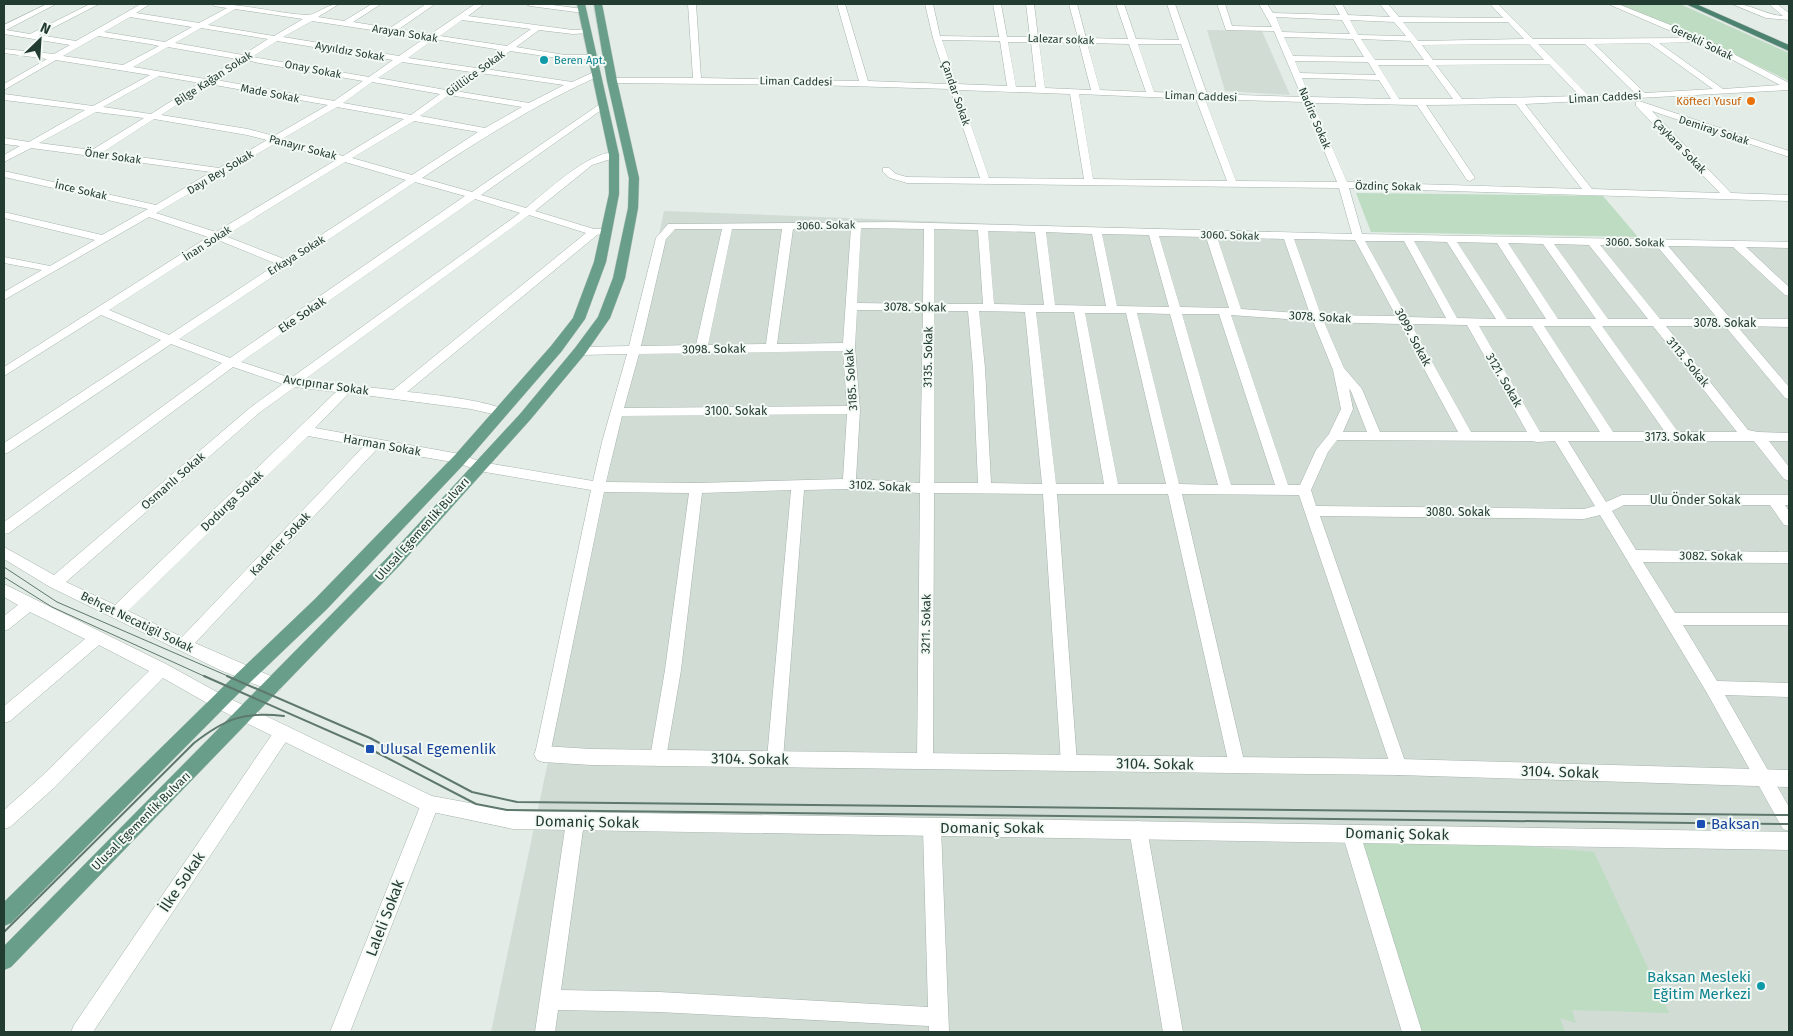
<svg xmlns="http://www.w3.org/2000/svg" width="1793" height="1036" viewBox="0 0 1793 1036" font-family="'Fira Sans',sans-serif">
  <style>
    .built { fill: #d1dcd5 }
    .green { fill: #bddcc1 }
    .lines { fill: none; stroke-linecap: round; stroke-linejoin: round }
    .minor-casing { stroke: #a6b4ad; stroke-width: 1 }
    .tertiary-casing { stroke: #a6b4ad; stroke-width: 1 }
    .primary-casing { stroke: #c1c8c6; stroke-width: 1 }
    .trunk-casing { stroke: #c1c8c6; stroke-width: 1 }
    .minor { fill: #fff; fill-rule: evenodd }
    .tertiary { fill: #fff; fill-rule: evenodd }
    .primary { fill: #699f8a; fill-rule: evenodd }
    .trunk { fill: #4c8370; fill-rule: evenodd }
    .tram-far1 { stroke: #5e786d; stroke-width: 1 }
    .tram { stroke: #5e786d; stroke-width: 2 }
    .culture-dot { fill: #0f9aa8; stroke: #f3f9f5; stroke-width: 2 }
    .food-dot { fill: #e8710a; stroke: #f3f9f5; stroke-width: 2 }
    .transit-dot { fill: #1a4fb4; stroke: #f3f9f5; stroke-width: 2 }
    .labels { text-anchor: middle; stroke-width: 4; stroke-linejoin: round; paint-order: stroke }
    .far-street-label { font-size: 11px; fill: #233c32; stroke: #f3f9f5 }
    .far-culture-label { font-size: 11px; fill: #0d838f; stroke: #f3f9f5; text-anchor: start }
    .far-food-label { font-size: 11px; fill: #c56008; stroke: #f3f9f5; text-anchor: end }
    .street-label { font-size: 12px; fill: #233c32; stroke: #f3f9f5 }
    .near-transit-label { font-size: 15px; fill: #164399; stroke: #f3f9f5; text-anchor: start }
    .near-street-label { font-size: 15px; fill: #233c32; stroke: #f3f9f5 }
    .near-culture-label { font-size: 15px; fill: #0d838f; stroke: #f3f9f5; text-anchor: end }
  </style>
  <rect width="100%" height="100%" fill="#e3ece7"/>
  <!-- built -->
  <path class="built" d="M1207,30L1262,31L1290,95L1225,91Z
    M664,211L1364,238L1789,245V1032H491Z"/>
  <!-- green -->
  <path class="green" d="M1618,4H1680L1789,53V81L1703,39Z
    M1356,193L1603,196L1638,237L1371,232Z
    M1357,844H1501L1594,852L1669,1013L1572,1010L1576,1023L1560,1018L1565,1032H1415Z"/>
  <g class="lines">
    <!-- minor casing -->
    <g class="minor-casing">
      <path id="minor" d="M47,4H56L6,30L30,34L90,4H99L39,35L76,41L141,4H150L136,13L199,23L227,8L214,6L213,4C246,4 274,13 306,15C316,16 326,4 339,4L318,17L344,21L372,4H381L353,22L390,28L426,4H435L399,29L431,34L475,4H484L468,16L573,30L590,29V33L573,34L539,30L516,47L565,55H597V59H565L510,51L486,69L572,82L596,71L599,72V76C536,104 479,140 422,178L472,192L600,104H606L607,106L481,195L526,208C545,193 592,148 617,153V157L592,165L535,211L594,229H604L605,231L604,233L597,235L407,392C423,393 500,402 507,412L505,415L501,416L471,409L349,393L315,428L460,454L481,462L593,481L602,442L627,354L580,355L574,351L580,347L629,346L656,238L668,224L893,222L1352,234L1339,188L907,183L890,178L883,172V168H889L896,174L907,177L980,178L950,89L815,85L609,83L608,81L612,78H693L688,4H696L701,78L859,81L837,4H845L868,81L948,84L933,38L925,4H933L940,36L999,37L993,4H1001L1007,37H1030L1026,4H1034L1038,37L1078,38L1069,4H1077L1086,38L1128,39L1116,4H1124L1136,39L1179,40L1167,4H1175L1207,94L1302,97L1274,31L1226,30L1217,4H1225L1232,26L1272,27L1259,4H1267L1273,13L1340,15L1334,4H1342L1348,15L1390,17L1380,4H1388L1399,17L1503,18L1490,4H1498L1533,39L1687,38L1608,4H1618L1703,38L1789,83V90L1525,104L1592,189L1720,193L1636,106V102L1639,101L1789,151V157L1652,111L1731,193L1789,195V201L1349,188L1362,234L1789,242V248L1746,247L1789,287V296L1785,295L1733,247L1668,246L1731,319H1789V327L1737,326L1789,387V399L1785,398L1725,326H1666L1748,430L1758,432L1789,433V441H1769L1789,467V481L1784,479L1754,441H1568L1606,502L1622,495H1789V505H1785L1789,511V526L1784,525L1770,505H1624L1612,511L1636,550L1789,552V563L1643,562L1675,613H1789V625H1683L1717,681L1789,683V697L1725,695L1789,807V831L1783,829L1707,693L1600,515L1584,519L1320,516L1407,767L1405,772L1399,775L1393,772L1391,767L1299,495L1182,494L1245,765L1243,770L1237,773L1231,770L1229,765L1168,494H1057L1077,763L1075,768L1069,771L1063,768L1061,763L1043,494L934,493L933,761L931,766L925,769L919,766L917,761L920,493L849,489L804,490L783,759L781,764L775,767L769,764L767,759L791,490L702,493L681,670L666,758L664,763L658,766L652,763L650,758L665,670L689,493L604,492L549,759L543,762L537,759L535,754L591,490L479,471L458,463L377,449L195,643L280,680L282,685L280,690L274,692L220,670L50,587L4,559V547L54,575L251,407L283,384L233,367L9,533L4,534V522L222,363L171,344L9,452L4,454V443L161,340L101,315L4,376V367L208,237L149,217L4,300V292L42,270L4,263V257L50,266L95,240L4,218V212L102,235L148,209L4,177V171L156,205L211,172L31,148L4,162V155L20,146L4,144V138L29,142L85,110L4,100V94L93,106L150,75L56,60L4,90V84L47,59L4,53V49L54,54L70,45L4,34V25ZM235,9L303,19L274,36L208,25ZM130,17L192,27L165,42L104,32ZM1276,17L1342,20L1350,34L1282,32ZM462,20L531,29L507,46L440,36ZM1350,20L1394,22L1406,36L1358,35ZM312,21L425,38L399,56L283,37ZM1403,22H1508L1524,39L1418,41ZM201,28L268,39L243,55L175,43ZM98,36L150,44L159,46L123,65L63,56ZM1284,37L1353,39L1364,57L1293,56ZM434,39L501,50L476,68L408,58ZM1361,39L1410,41L1424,60H1375ZM942,40L1000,41L1007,86L957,84ZM277,41L393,60L369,77L252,57ZM1008,42H1031L1036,87H1016ZM1039,42L1079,43L1091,90L1045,88ZM1699,42L1780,85L1723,89L1659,43ZM1087,43L1129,44L1146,92L1100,90ZM1649,43L1713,89L1645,93L1594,44ZM1138,44H1181L1198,94L1154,92ZM1529,44L1544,60H1433L1422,45ZM1538,44H1585L1636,94L1589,96ZM168,47L237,59L206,79L133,67ZM246,60L259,63L363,81L334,101L216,80ZM1295,61L1368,62L1376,75L1300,73ZM402,62L471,72L446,90L378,78ZM1549,64L1580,96L1462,99L1436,65ZM1378,65H1428L1453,99H1399ZM480,73L564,85L529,103L455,91ZM159,76L200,83L151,114L103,107ZM1302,78L1379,80L1391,99L1310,97ZM372,82L440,94L411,115L343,103ZM209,84L328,105L274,136L248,129L161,115ZM959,90L1070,94L1084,179L989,178ZM1079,94L1196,99L1227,181L1093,179ZM449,95L522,107L485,128L420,116ZM1205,99L1304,102L1337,182L1236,181ZM1313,103L1417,105L1467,180L1470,181L1475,178L1426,105L1516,104L1582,189L1347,182ZM337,107L404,119L343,156L282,139ZM96,112L144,118L92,150L39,143ZM154,119L247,135L267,140L219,168L103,152ZM414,121L478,132L412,175L352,158ZM276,143L336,160L216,232L156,213ZM345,162L406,180L284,259L225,236ZM415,182L465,196L230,358L179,339ZM475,199L520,213L291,378L241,362ZM529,215L586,233L393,390L304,380ZM851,228L843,343L777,344L793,229ZM861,228L924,229L923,304L857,303ZM675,229H722L696,345L641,346L666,239ZM732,229H782L766,344L708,345ZM934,229L978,230L983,304H934ZM988,231L1035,232L1044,305L994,304ZM1046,232L1092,234L1106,306L1055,305ZM1102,234L1149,235L1169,307L1117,306ZM1159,236L1206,237L1229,308L1180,307ZM1217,237L1284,239L1310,314L1241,309ZM1294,239L1355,240L1396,316L1321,315ZM218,240L277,264L169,335L109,310ZM1365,241H1404L1446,318L1407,317ZM1414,241L1447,242L1496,319L1457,318ZM1457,242L1497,243L1546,319H1507ZM1508,243L1543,244L1596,319H1558ZM1554,244L1589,245L1648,319H1608ZM1600,245L1657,246L1718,319H1660ZM857,310H923L920,483L856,479L860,410L855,347ZM934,311H968L973,368L978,483H934ZM979,311L1025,312L1042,484L991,483L985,368ZM1036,312H1074L1104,484H1056ZM1085,313H1126L1166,484H1118ZM1137,313L1170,314L1218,485L1179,484ZM1182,314H1219L1275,485H1231ZM1231,315L1313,321L1333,370L1341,409L1329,434L1316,450L1300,485H1288ZM1324,322L1400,324L1458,432H1380L1362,389L1344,368ZM1411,324L1467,325L1527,432H1471ZM1479,326H1532L1600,432H1540ZM1544,326H1590L1665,432H1613ZM1602,326H1653L1737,432H1678ZM843,351L847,406L624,408L639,354ZM295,387L336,392L115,605L66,582L259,413ZM1349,389L1351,391L1367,432H1343L1353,409ZM847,414L843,479L696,483L606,482L622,416ZM308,436L364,446L182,637L128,611ZM1337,440L1532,441L1537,442L1555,441L1595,506L1584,509L1316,506L1311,490L1328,452Z
        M526,4H545L583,9L587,11L583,13L530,6Z
        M1732,4C1750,3 1765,15 1783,16L1769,4H1777L1789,13V20L1766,18Z
        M4,584L166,664L226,697L228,702L226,707L220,709L214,707L163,678L54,788L10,827L4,829V810L42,776L149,671L99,645L10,721L4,723V706L85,639L30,612L9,629L4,631V616L18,605L4,597Z
        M283,725L289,727L291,732L289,737L93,1032H71L74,1025L277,727Z
        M430,796L436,798L439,804L350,1032H330L421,804L424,798Z
        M575,814L581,816L584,822L561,990L659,992L928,1007L923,828L926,822L932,820L938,822L941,828L949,1032H929V1026L659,1012L558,1010L555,1032H535L566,822L569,816Z
        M1138,821L1144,823L1147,829L1183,1032H1163L1129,829L1132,823Z
        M1351,825L1357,827L1360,833L1422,1032H1402L1342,833L1345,827Z"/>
    </g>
    <!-- tertiary casing -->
    <g class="tertiary-casing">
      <path id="tertiary" d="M220,694L432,796L513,811L1789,832V850L513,829L423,810L214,707L211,702L214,697Z
        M543,746L591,749L1399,759L1789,770V787L1399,775L591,765L543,762L537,760L534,754L537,748Z"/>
    </g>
    <!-- primary casing -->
    <g class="primary-casing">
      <path id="primary" d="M577,4H585L619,155V194L606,262L585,319L561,352L465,463L327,609L238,694L11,923L4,926V902L226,684L315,599L455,455L551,346L573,318L594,262L609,194V155Z
        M594,4H602L617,81L639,178L638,208L625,278L610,318L585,354L530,420L399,566L11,967L4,970V946L387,558L520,414L575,348L598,317L613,278L628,208L629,178L607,81Z"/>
    </g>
    <!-- trunk casing -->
    <g class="trunk-casing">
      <path id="trunk" d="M1686,4H1696L1789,45V51Z"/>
    </g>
    <!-- minor -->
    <use href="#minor" class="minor"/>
    <!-- tertiary -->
    <use href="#tertiary" class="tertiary"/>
    <!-- primary -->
    <use href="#primary" class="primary"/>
    <!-- trunk -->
    <use href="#trunk" class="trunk"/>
    <!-- tram-far1 -->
    <path class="tram-far1" d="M4,567L57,602L230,677
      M4,577L52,607L206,677"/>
    <!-- tram -->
    <path class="tram" d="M204,676L370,749L476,804L507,810L1789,824
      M227,676L370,738L472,792L517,802L1789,815
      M4,932L194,743C225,719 244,711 284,716"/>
  </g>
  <!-- markers -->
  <g class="culture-dot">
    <circle cx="544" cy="60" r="5"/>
    <circle cx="1761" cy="986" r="5"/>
  </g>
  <circle class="food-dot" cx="1751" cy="101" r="5"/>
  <g class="transit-dot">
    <rect x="365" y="744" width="10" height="10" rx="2.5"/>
    <rect x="1696" y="819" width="10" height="10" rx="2.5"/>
  </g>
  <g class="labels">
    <!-- far-street labels -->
    <g class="far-street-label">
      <text transform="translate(405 33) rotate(9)" y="4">Arayan Sokak</text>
      <text transform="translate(1061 39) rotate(2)" y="4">Lalezar sokak</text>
      <text transform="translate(1702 42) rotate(26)" y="4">Gerekli Sokak</text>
      <text transform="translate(350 51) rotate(10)" y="4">Ayyıldız Sokak</text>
      <text transform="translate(313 69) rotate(11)" y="4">Onay Sokak</text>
      <text transform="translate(475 73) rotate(-36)" y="4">Güllüce Sokak</text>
      <text transform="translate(213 78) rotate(-33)" y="4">Bilge Kağan Sokak</text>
      <text transform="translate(796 81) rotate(1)" y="4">Liman Caddesi</text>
      <text transform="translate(270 93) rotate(11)" y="4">Made Sokak</text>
      <text transform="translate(956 93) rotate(71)" y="4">Çandar Sokak</text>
      <text transform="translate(1201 96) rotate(2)" y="4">Liman Caddesi</text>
      <text transform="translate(1605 97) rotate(-3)" y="4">Liman Caddesi</text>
      <text transform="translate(1315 118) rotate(67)" y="4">Nadire Sokak</text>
      <text transform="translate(1714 130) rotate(18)" y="4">Demiray Sokak</text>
      <text transform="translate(1680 146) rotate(46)" y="4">Çaykara Sokak</text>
      <text transform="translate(303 147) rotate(15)" y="4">Panayır Sokak</text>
      <text transform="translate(113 156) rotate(8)" y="4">Öner Sokak</text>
      <text transform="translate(220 172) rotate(-31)" y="4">Dayı Bey Sokak</text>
      <text transform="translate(1388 186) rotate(1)" y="4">Özdinç Sokak</text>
      <text transform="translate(81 190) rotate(13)" y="4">İnce Sokak</text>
      <text transform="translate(826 225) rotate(-1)" y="4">3060. Sokak</text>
      <text transform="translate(1230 235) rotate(2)" y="4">3060. Sokak</text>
      <text transform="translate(1635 242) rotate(1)" y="4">3060. Sokak</text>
      <text transform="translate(207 243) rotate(-33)" y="4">İnan Sokak</text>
      <text transform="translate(296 255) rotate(-32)" y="4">Erkaya Sokak</text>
    </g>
    <!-- far-culture labels -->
    <g class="far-culture-label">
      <text x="554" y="64">Beren Apt.</text>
    </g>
    <!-- far-food labels -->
    <g class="far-food-label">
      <text x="1741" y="105">Köfteci Yusuf</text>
    </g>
    <!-- street labels -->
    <g class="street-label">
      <text transform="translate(915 307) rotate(1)" y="4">3078. Sokak</text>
      <text transform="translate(302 315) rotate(-34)" y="4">Eke Sokak</text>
      <text transform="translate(1320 317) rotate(3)" y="4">3078. Sokak</text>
      <text x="1725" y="327">3078. Sokak</text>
      <text transform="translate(1413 337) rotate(62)" y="4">3099. Sokak</text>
      <text transform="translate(714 349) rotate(-1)" y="4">3098. Sokak</text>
      <text transform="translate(928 357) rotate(-89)" y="4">3135. Sokak</text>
      <text transform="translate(1688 362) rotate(51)" y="4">3113. Sokak</text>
      <text transform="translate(851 380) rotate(-94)" y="4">3185. Sokak</text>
      <text transform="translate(1504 380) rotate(60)" y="4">3121. Sokak</text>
      <text transform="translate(326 385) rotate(8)" y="4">Avcıpınar Sokak</text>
      <text x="736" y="415">3100. Sokak</text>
      <text x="1675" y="441">3173. Sokak</text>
      <text transform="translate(382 445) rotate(10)" y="4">Harman Sokak</text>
      <text transform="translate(173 481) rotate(-41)" y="4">Osmanlı Sokak</text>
      <text transform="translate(880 486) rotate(3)" y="4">3102. Sokak</text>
      <text x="1695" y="504">Ulu Önder Sokak</text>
      <text transform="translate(232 501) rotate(-44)" y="4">Dodurga Sokak</text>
      <text x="1458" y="516">3080. Sokak</text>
      <text transform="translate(422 529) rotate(-48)" y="4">Ulusal Egemenlik Bulvarı</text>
      <text transform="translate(280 544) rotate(-47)" y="4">Kaderler Sokak</text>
      <text transform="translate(1711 556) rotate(1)" y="4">3082. Sokak</text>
      <text transform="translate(137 622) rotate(26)" y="4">Behçet Necatigil Sokak</text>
      <text transform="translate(926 624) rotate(-89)" y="4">3211. Sokak</text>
      <text transform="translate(141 821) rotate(-45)" y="4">Ulusal Egemenlik Bulvarı</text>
    </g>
    <!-- near-transit labels -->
    <g class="near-transit-label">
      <text x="380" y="754">Ulusal Egemenlik</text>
      <text x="1711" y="829">Baksan</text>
    </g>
    <!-- near-street labels -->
    <g class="near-street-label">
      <text transform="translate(750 759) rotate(1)" y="5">3104. Sokak</text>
      <text transform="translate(1155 764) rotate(1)" y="5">3104. Sokak</text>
      <text transform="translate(1560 772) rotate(2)" y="5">3104. Sokak</text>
      <text transform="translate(587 822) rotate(1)" y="5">Domaniç Sokak</text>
      <text x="992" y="833">Domaniç Sokak</text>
      <text transform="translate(1397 834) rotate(1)" y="5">Domaniç Sokak</text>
      <text transform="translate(182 882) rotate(-56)" y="5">İlke Sokak</text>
      <text transform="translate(385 918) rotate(-69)" y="5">Laleli Sokak</text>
    </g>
    <!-- near-culture labels -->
    <g class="near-culture-label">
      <text x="1751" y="982">Baksan Mesleki<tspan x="1751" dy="17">Eğitim Merkezi</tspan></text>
    </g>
  </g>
  <!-- border -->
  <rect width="1793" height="1036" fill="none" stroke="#233c32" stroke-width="10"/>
  <!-- north arrow -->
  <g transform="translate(40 40) rotate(25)" stroke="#f3f9f5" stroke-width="4" paint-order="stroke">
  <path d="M0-4L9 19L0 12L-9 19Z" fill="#233c32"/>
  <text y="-8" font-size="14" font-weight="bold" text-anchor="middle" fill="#233c32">N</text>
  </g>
</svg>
